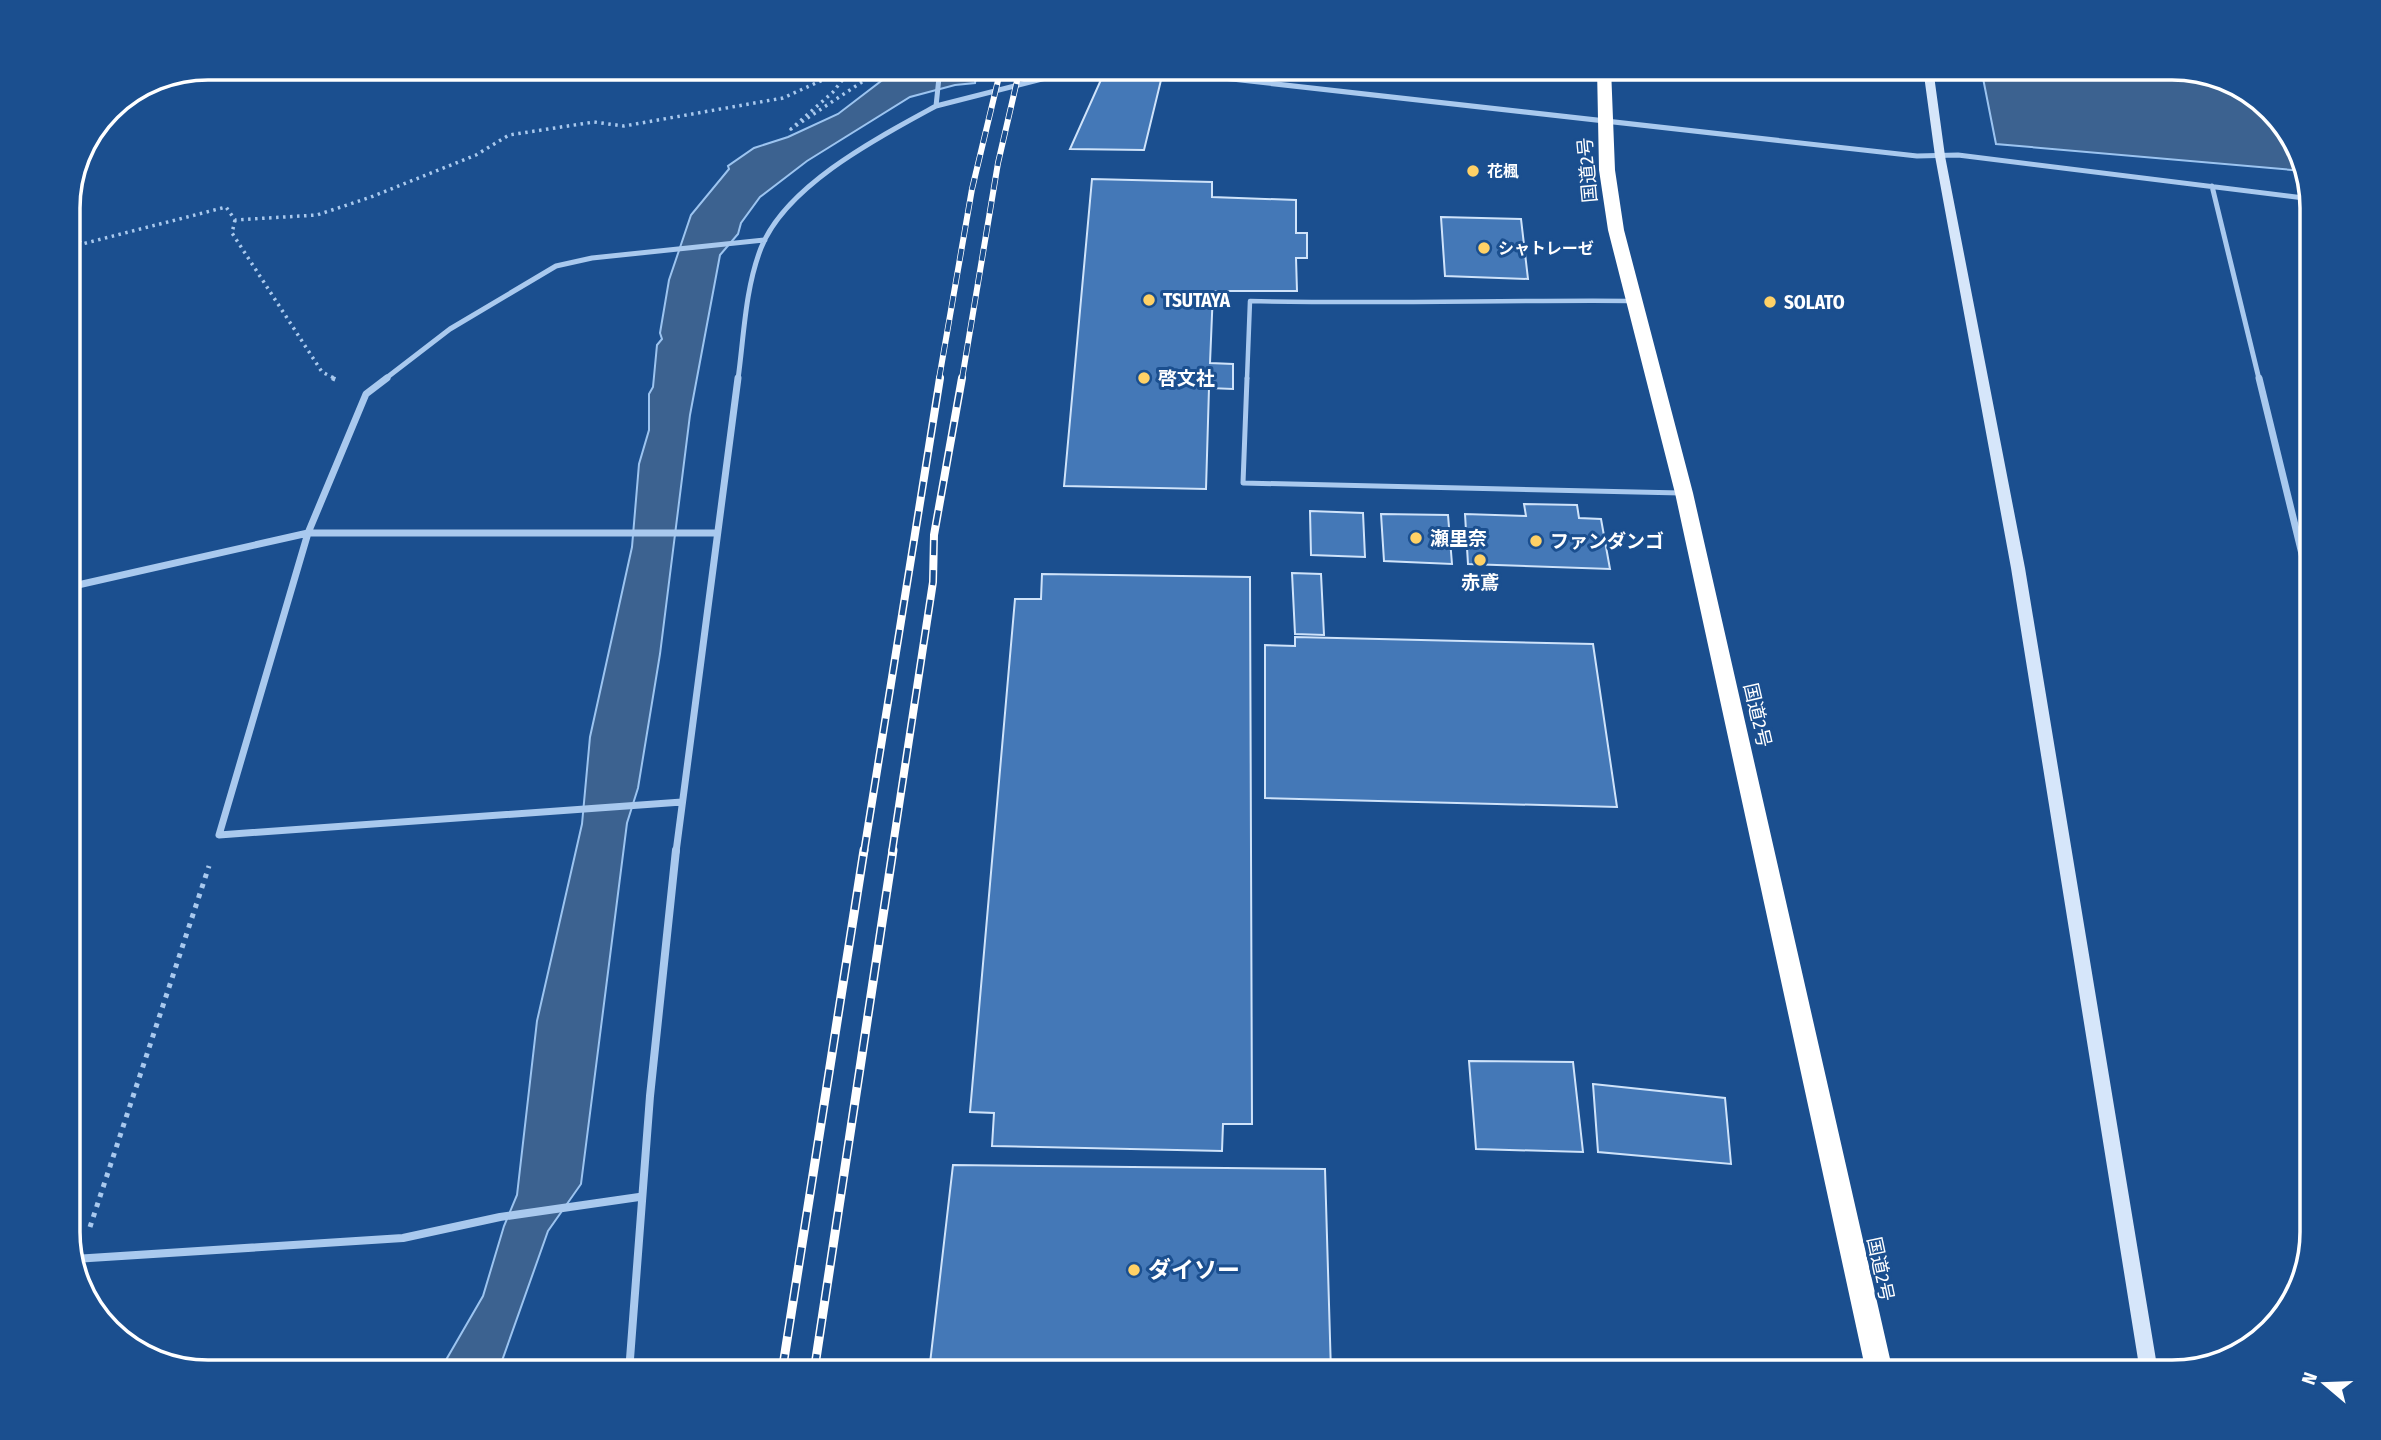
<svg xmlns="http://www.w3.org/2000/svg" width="2381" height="1440" viewBox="0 0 2381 1440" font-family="'Fira Sans Condensed','Noto Sans JP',sans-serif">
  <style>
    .water { fill: #3c6290; stroke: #9cc4f0; stroke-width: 2 }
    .building { fill: #4478b7; stroke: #cfe3fa; stroke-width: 2 }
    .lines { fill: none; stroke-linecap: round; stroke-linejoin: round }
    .path-far2 { stroke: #a9c9ee; stroke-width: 3.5; stroke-dasharray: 2.5 4.5; stroke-linecap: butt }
    .path-far1 { stroke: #a9c9ee; stroke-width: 4.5; stroke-dasharray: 3.5 5; stroke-linecap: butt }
    .path { stroke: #a9c9ee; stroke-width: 5; stroke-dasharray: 4.5 6; stroke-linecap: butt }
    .lane-far1 { stroke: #a9c9ee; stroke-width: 4.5 }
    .lane { stroke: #a9c9ee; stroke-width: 5 }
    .street-far2 { stroke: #a9c9ee; stroke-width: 5 }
    .street-far1 { stroke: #a9c9ee; stroke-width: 7 }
    .street { stroke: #a9c9ee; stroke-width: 8 }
    .secondary { fill: #d6e6fa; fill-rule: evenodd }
    .highway { fill: #fff; fill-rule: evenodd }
    .rail-far2-casing { stroke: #fff; stroke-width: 6 }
    .rail-far1-casing { stroke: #fff; stroke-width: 8 }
    .rail-casing { stroke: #fff; stroke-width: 9 }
    .rail-far2 { stroke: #1b4f8f; stroke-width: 4.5; stroke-dasharray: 12; stroke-linecap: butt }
    .rail-far1 { stroke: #1b4f8f; stroke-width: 5; stroke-dasharray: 15; stroke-linecap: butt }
    .rail { stroke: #1b4f8f; stroke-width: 6; stroke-dasharray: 18; stroke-linecap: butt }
    .poi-dot { fill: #ffd166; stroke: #1b4f8f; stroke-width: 2.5 }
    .labels { text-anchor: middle; stroke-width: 6; stroke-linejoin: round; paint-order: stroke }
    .far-poi-label { font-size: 16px; font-weight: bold; fill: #fff; stroke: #1b4f8f; text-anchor: start }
    .street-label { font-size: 19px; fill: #fff; stroke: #1b4f8f }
    .poi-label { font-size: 19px; font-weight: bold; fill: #fff; stroke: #1b4f8f; text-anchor: start }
    .near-poi-label { font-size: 23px; font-weight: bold; fill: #fff; stroke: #1b4f8f; text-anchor: start }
    .rim { fill: none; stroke: #fff; stroke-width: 3.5 }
  </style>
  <rect width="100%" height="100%" fill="#1b4f8f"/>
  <!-- water -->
  <path class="water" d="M904,68H1042L1041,71H977L975,83L955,85L910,97L807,161L760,197L741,223L738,234L720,255L690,415L660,654L638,788L627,823L581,1184L548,1231L498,1372H439L483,1296L504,1226L517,1195L537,1021L582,824L590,737L632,547L639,464L649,430V394L653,387L657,345L662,339L660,333L669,280L691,215L729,169L728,166L754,148L788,137L838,114L893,72Z
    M1981,68H2173L2243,87L2294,138L2304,171L1996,144Z"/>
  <!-- building -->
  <path class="building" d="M1104,73L1162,76L1144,150L1070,149Z
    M1092,179L1212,182V197L1296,200V233H1307V258H1296L1297,291H1213L1210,363L1233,364V389L1209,388L1206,489L1064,486Z
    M1441,217L1521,219L1528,279L1445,276Z
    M1524,504L1577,505L1579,518L1601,519L1610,569L1468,564L1465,514L1526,516Z
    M1310,511L1363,513L1365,557L1311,555Z
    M1381,514L1448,515L1452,564L1384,561Z
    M1292,573L1321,574L1324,635L1295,634Z
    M1042,574L1250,577L1252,1124H1223L1222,1151L992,1146L994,1113L970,1112L1015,599H1041Z
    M1295,637L1593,644L1617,807L1265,798V645L1295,646Z
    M1469,1061L1573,1062L1583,1152L1476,1149Z
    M1593,1084L1725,1098L1731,1164L1598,1152Z
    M953,1165L1325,1169L1331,1372H929Z"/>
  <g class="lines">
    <!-- path-far2 -->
    <path class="path-far2" d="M851,69L833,92L791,129L883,68
      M235,220L232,233L322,372L336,379
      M69,231L82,244L226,207L235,220L317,215L371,197L476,155L509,135L594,122L624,126L783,98L849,68"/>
    <!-- path-far1 -->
    <path class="path-far1" d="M332,378L337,380"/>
    <!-- path -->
    <path class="path" d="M90,1227L209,866"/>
    <!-- lane-far1 -->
    <path class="lane-far1" d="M1247,379L1250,301C1377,304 1504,300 1631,301"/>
    <!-- lane -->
    <path class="lane" d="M1247,378L1243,483L1681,493"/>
    <!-- street-far2 -->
    <path class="street-far2" d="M1133,68L1917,156L1958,155L2312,199
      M936,106L1085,68
      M2212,186L2259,379
      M385,379L450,329L556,266L592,258L765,240
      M738,379C744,336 745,289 761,248C786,185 879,137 936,106L940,68"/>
    <!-- street-far1 -->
    <path class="street-far1" d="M387,378L366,394L308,533L219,835L682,802
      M2259,378L2313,599
      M69,587L308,533H715
      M676,852L738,378"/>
    <!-- street -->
    <path class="street" d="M74,1259L403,1238L500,1217L639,1197
      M629,1372L650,1096L676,850"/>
    <!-- secondary -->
    <path class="secondary" d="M1923,68H1933L1945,156L2025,568L2158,1372H2140L2011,568L1935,156Z"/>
    <!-- highway -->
    <path class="highway" d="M1597,68H1611L1615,170L1624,230L1693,493L1893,1372H1866L1675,493L1608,230L1599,170Z"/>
    <!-- rail-far2 casing -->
    <g class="rail-far2-casing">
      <path id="rail-far2" d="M939,379L972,189L1001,68
        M962,379L998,163L1020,68"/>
    </g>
    <!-- rail-far1 casing -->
    <g class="rail-far1-casing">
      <path id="rail-far1" d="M864,852L940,378
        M892,852L933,582L934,535L962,378"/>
    </g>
    <!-- rail casing -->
    <g class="rail-casing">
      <path id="rail" d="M782,1372L864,850
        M814,1372L893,850"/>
    </g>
    <!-- rail-far2 -->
    <use href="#rail-far2" class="rail-far2"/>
    <!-- rail-far1 -->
    <use href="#rail-far1" class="rail-far1"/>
    <!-- rail -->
    <use href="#rail" class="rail"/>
  </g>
  <!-- markers -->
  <g class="poi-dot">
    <circle cx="1473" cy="171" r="7"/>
    <circle cx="1484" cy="248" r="7"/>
    <circle cx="1149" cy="300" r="7"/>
    <circle cx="1770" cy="302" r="7"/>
    <circle cx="1144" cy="378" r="7"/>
    <circle cx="1416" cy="538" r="7"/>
    <circle cx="1536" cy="541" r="7"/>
    <circle cx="1480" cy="560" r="7"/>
    <circle cx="1134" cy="1270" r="7"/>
  </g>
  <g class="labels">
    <!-- far-poi labels -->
    <g class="far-poi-label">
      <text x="1487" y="177">花楓</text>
      <text x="1498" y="254">シャトレーゼ</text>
    </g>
    <!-- street labels -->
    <g class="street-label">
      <text transform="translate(1587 170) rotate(-95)" y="7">国道2号</text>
      <text transform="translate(1758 715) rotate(77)" y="7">国道2号</text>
      <text transform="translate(1881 1269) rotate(78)" y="7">国道2号</text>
    </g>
    <!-- poi labels -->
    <g class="poi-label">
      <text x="1163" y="307">TSUTAYA</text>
      <text x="1784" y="309">SOLATO</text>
      <text x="1158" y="385">啓文社</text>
      <text x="1430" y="545">瀬里奈</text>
      <text x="1550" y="548">ファンダンゴ</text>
      <text x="1480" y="589" text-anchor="middle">赤鳶</text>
    </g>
    <!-- near-poi labels -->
    <g class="near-poi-label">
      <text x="1148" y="1278">ダイソー</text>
    </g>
  </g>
  <!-- crop -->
  <path d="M0 0H2381V1440H0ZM208 80H2172A128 128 0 0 1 2300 208V1232A128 128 0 0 1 2172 1360H208A128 128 0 0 1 80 1232V208A128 128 0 0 1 208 80Z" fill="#1b4f8f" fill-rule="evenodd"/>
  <path class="rim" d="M208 80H2172A128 128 0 0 1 2300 208V1232A128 128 0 0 1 2172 1360H208A128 128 0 0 1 80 1232V208A128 128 0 0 1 208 80Z"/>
  <!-- north arrow -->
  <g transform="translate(2325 1384) rotate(289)" stroke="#1b4f8f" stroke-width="5" paint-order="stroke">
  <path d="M0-5L12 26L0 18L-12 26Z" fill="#ffffff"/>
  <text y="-10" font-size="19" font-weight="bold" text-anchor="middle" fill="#ffffff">N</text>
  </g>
</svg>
